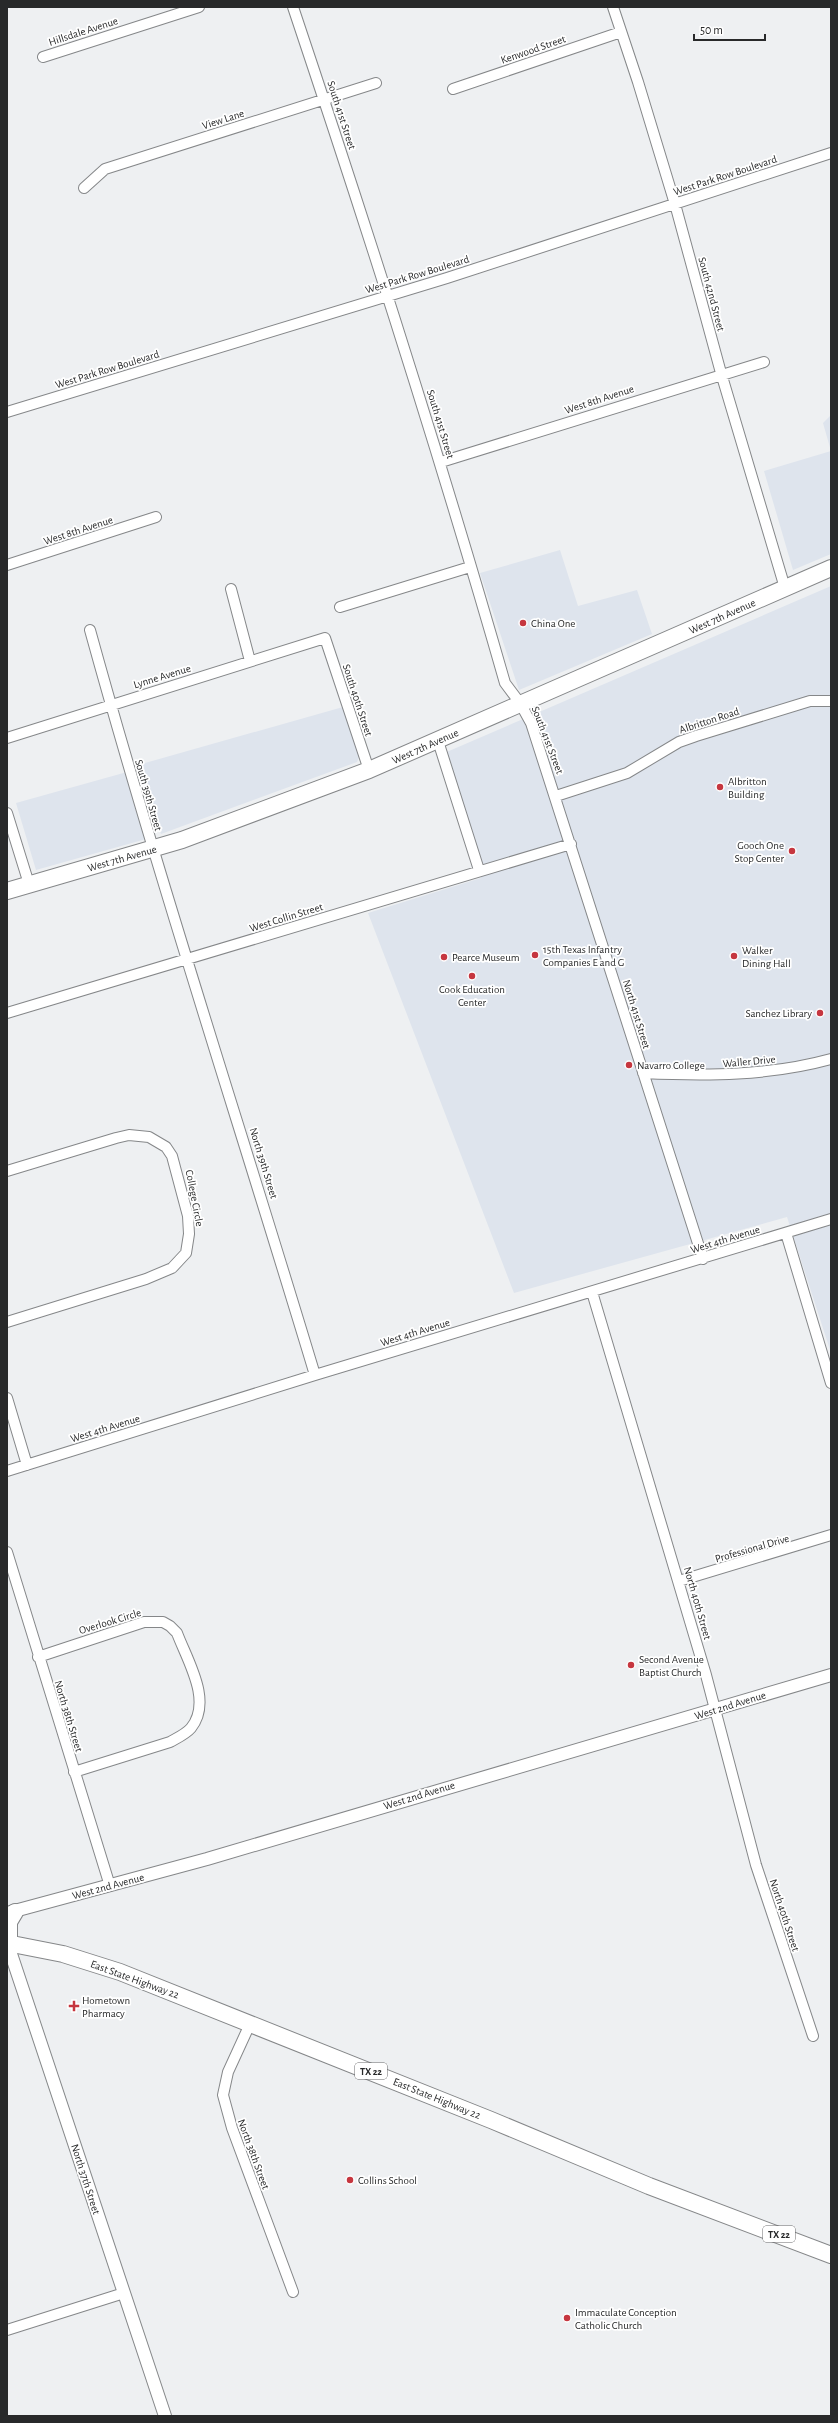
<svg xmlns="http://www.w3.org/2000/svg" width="838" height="2423" viewBox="0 0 838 2423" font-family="'Alegreya Sans',sans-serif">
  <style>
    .built { fill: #dee4ed }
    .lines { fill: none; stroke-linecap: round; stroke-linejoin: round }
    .minor-casing { stroke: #858789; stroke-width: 12 }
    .tertiary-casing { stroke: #858789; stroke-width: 14 }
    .primary-casing { stroke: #858789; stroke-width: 18 }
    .minor { stroke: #fff; stroke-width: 10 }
    .tertiary { stroke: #fff; stroke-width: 12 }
    .primary { stroke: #fff; stroke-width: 16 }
    .poi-dot { fill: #c6363f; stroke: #fff; stroke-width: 1.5 }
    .labels { text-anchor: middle; stroke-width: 3.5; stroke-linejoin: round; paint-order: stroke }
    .shield { fill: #fff; stroke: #68696a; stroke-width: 1 }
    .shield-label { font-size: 10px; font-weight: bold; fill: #28292a }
    .street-label { font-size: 11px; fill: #28292a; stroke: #fff }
    .poi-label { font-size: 11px; fill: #28292a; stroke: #fff; text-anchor: start }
  </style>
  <rect width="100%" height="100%" fill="#eef0f2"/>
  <!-- built -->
  <path class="built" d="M831,415V554L793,570L764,471L831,451L823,423Z
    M560,550L578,606L637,590L652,634L519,690L480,573Z
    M831,586V1353L787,1217L514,1293L368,913L481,878L442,754Z
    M343,707L360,755L357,762L161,834L138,765Z
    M127,772L146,839L36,870L16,803Z"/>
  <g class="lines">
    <!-- minor casing -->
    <g class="minor-casing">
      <path id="minor" d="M293,7C368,231 440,456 505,683L520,703L531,723L703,1259
        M613,7L638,82L675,204L721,373L785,588
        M43,57L199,7
        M453,89L621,32
        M84,188L105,169L376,83
        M7,412L447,278L831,153
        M441,462L764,362
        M7,565L156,517
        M231,589L250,661
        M340,607L470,567
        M90,630C159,880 240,1126 315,1375
        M7,738L325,638L369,770
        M438,741L479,870
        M556,796L627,773L679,742L696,736L810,701H831
        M7,813L29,884
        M7,1013L571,844
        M643,1073C707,1076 769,1076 831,1059
        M7,1171L116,1138L129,1135L149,1137L166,1147L172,1156L188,1216L189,1234L186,1253L172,1268L146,1279L7,1322
        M786,1233L831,1383
        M592,1292L706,1675L756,1865L813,2036
        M7,1398L27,1465
        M7,1471L315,1375L831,1219
        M7,1552L110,1886
        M679,1581L831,1535
        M38,1657L144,1622H163L170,1626L177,1633C187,1660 213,1701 191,1728C186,1734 177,1738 170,1742L74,1772
        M250,2024L228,2072L223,2095L232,2128L293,2292
        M7,2330L124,2293"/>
    </g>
    <!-- tertiary casing -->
    <g class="tertiary-casing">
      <path id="tertiary" d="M7,1913L207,1859L831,1675
        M7,1942L165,2416"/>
    </g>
    <!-- primary casing -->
    <g class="primary-casing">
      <path id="primary" d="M7,891L182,840L369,770L831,568
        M7,1943L63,1954L120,1972L491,2120L649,2186L831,2255
        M9,1944V1922L15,1912"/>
    </g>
    <!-- minor -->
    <use href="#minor" class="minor"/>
    <!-- tertiary -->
    <use href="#tertiary" class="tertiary"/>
    <!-- primary -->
    <use href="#primary" class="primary"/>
  </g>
  <!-- markers -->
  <g class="poi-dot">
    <circle cx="523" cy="623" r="4"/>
    <circle cx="720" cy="787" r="4"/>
    <circle cx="792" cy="851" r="4"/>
    <circle cx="535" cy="955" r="4"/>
    <circle cx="734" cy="956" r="4"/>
    <circle cx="444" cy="957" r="4"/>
    <circle cx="472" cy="976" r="4"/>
    <circle cx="820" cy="1013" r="4"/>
    <circle cx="629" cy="1065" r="4"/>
    <circle cx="631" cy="1665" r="4"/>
    <path d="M72 2000h4v4h4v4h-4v4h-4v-4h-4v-4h4z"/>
    <circle cx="350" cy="2180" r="4"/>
    <circle cx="567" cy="2318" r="4"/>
  </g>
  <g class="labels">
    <!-- shield labels -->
    <g class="shield">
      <rect x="355" y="2063" width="32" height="16" rx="3"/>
      <rect x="763" y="2226" width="32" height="16" rx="3"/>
    </g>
    <g class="shield-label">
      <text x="371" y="2075">TX 22</text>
      <text x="779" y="2238">TX 22</text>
    </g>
    <!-- street labels -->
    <g class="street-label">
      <text transform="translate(83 31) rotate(-18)" y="4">Hillsdale Avenue</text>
      <text transform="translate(533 49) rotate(-19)" y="4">Kenwood Street</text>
      <text transform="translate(342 115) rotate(72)" y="4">South 41st Street</text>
      <text transform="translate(223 119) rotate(-18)" y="4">View Lane</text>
      <text transform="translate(725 175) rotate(-18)" y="4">West Park Row Boulevard</text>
      <text transform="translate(417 274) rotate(-17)" y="4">West Park Row Boulevard</text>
      <text transform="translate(712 294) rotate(75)" y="4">South 42nd Street</text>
      <text transform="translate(107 369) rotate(-17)" y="4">West Park Row Boulevard</text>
      <text transform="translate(599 399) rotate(-18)" y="4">West 8th Avenue</text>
      <text transform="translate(441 424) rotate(73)" y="4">South 41st Street</text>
      <text transform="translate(78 530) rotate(-18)" y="4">West 8th Avenue</text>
      <text transform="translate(722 616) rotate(-24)" y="4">West 7th Avenue</text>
      <text transform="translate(162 676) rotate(-17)" y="4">Lynne Avenue</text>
      <text transform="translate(358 700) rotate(72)" y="4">South 40th Street</text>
      <text transform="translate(709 720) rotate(-18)" y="4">Albritton Road</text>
      <text transform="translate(548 740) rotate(69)" y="4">South 41st Street</text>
      <text transform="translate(425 746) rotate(-24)" y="4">West 7th Avenue</text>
      <text transform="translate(149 795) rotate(74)" y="4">South 39th Street</text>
      <text transform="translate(122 858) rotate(-16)" y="4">West 7th Avenue</text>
      <text transform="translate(286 917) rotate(-17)" y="4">West Collin Street</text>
      <text transform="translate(637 1014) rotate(73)" y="4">North 41st Street</text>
      <text transform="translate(749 1061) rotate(-5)" y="4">Waller Drive</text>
      <text transform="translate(264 1163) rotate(73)" y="4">North 39th Street</text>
      <text transform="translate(195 1198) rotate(79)" y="4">College Circle</text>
      <text transform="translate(725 1239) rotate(-17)" y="4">West 4th Avenue</text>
      <text transform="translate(415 1332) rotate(-17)" y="4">West 4th Avenue</text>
      <text transform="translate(105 1428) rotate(-17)" y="4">West 4th Avenue</text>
      <text transform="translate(752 1548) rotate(-16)" y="4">Professional Drive</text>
      <text transform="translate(698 1603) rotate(74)" y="4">North 40th Street</text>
      <text transform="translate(110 1621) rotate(-17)" y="4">Overlook Circle</text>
      <text transform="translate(730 1705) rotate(-17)" y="4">West 2nd Avenue</text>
      <text transform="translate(69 1716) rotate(73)" y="4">North 38th Street</text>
      <text transform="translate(419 1795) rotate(-17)" y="4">West 2nd Avenue</text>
      <text transform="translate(108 1886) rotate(-15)" y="4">West 2nd Avenue</text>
      <text transform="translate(785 1915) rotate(72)" y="4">North 40th Street</text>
      <text transform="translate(135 1979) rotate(20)" y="4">East State Highway 22</text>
      <text transform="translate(437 2098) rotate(22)" y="4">East State Highway 22</text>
      <text transform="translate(254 2154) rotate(70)" y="4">North 38th Street</text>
      <text transform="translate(86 2179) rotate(72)" y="4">North 37th Street</text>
    </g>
    <!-- poi labels -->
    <g class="poi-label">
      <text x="531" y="627">China One</text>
      <text x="728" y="785">Albritton<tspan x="728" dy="13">Building</tspan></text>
      <text x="784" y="849" text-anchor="end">Gooch One<tspan x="784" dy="13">Stop Center</tspan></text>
      <text x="543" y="953">15th Texas Infantry<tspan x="543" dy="13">Companies E and G</tspan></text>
      <text x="742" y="954">Walker<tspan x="742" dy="13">Dining Hall</tspan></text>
      <text x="452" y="961">Pearce Museum</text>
      <text x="472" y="993" text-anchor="middle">Cook Education<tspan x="472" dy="13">Center</tspan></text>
      <text x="812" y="1017" text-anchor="end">Sanchez Library</text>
      <text x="637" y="1069">Navarro College</text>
      <text x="639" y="1663">Second Avenue<tspan x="639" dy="13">Baptist Church</tspan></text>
      <text x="82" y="2004">Hometown<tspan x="82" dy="13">Pharmacy</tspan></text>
      <text x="358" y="2184">Collins School</text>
      <text x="575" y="2316">Immaculate Conception<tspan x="575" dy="13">Catholic Church</tspan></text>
    </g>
  </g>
  <!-- border -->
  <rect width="838" height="2423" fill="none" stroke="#28292a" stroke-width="16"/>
  <!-- scale -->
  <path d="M694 34v6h71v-6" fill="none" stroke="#28292a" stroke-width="2"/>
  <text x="700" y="34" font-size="12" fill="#28292a" stroke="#ffffff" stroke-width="3" paint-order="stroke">50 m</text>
</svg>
